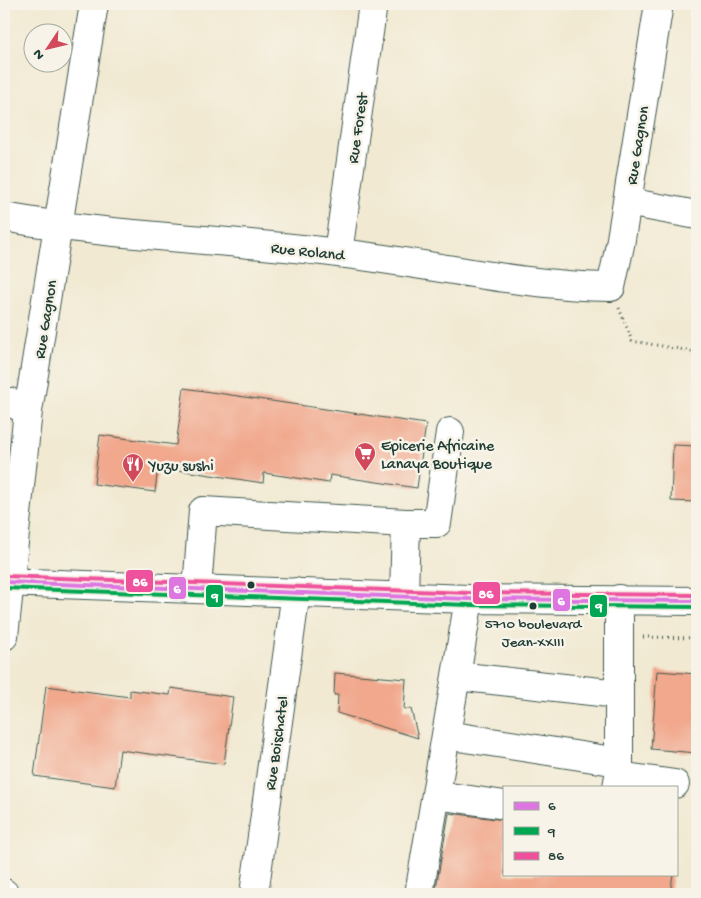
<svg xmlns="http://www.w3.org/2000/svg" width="701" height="898" viewBox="0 0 701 898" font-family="'Gochi Hand',sans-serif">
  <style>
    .building { fill: #f1a88d }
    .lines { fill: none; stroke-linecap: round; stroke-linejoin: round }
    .minor-casing { stroke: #3e574c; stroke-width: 30 }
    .path { stroke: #3e574c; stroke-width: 3; stroke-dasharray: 1 4; stroke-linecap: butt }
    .minor { stroke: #fff; stroke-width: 28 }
    .bus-1-casing { stroke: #f7f3e8; stroke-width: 8 }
    .bus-2-casing { stroke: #f7f3e8; stroke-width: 8 }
    .bus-3-casing { stroke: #f7f3e8; stroke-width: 8 }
    .bus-1 { stroke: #dd76e1; stroke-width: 4 }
    .bus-2 { stroke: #00a651; stroke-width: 4 }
    .bus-3 { stroke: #ef529d; stroke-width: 4 }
    .bus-dot { fill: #1f3d34; stroke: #f7f3e8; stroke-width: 2 }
    .labels { text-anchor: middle; stroke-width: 5; stroke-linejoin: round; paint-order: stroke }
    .bus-label { font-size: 15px; fill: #1f3d34; stroke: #f7f3e8 }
    .street-label { font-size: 16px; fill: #1f3d34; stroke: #f7f3e8 }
    .poi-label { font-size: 16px; fill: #1f3d34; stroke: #f7f3e8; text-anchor: start }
    .line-badge { stroke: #f7f3e8; stroke-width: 2 }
    .badge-label { font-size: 14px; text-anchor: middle; font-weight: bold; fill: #fff }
  </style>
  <rect width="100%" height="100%" fill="#f7f3e8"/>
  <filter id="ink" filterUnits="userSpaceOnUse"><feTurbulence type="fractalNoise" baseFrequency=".02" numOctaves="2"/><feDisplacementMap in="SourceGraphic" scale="10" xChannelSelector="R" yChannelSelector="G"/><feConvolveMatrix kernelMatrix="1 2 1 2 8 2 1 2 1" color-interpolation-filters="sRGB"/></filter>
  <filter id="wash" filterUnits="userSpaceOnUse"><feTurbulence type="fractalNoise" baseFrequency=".0096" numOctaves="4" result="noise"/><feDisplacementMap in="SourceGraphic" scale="20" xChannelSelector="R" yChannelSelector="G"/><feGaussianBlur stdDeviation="1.12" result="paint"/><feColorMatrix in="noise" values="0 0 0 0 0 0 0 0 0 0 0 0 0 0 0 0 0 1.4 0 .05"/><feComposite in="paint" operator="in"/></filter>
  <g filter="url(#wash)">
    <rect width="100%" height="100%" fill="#f1e9d2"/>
    <g id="blocks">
      <!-- building -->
      <path class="building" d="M184,388L426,424L417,488L330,475L329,483L264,473L263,483L158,467L155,492L94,484L100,435L176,445Z
        M673,445L697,446V502L671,501Z
        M657,671L697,674V753L651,749Z
        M335,673L406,679L404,709H411L418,738L337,713L338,695H334Z
        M46,686L130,697V690L170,695L171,688L233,697L224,764L120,750L115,787L34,776Z
        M449,813L505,820V874H673L670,894H435Z"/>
    </g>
  </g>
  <g filter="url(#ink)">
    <use href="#blocks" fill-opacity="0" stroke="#3e574c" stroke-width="1"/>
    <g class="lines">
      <!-- minor casing -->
      <g class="minor-casing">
        <path id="minor" d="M627,202L697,215
          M4,217C114,237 227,239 338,253C429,263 519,286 611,287L620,245L659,4
          M338,253L373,4
          M4,402H10L28,411
          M406,523H437L450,432
          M4,582L469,599L697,601
          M197,589L203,511L406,523L404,596
          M4,636L28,411L94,4
          M456,676L618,694
          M446,735L619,762
          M619,776L675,784
          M617,787L619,776V599
          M436,795L505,805
          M4,893L5,894
          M254,894L296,592
          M419,894L469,599"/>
      </g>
      <!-- path -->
      <path class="path" d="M619,308L632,341L697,352
        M643,637L697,638"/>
      <!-- minor -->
      <use href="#minor" class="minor"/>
      <!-- bus-1 casing -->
      <g class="bus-1-casing">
        <path id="bus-1" d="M4,582L469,599L697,601"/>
      </g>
      <!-- bus-2 casing -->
      <g class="bus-2-casing">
        <path id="bus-2" d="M4,588L469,605L697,607"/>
      </g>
      <!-- bus-3 casing -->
      <g class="bus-3-casing">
        <path id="bus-3" d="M4,576L469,593L697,595"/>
      </g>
      <!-- bus-1 -->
      <use href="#bus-1" class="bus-1"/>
      <!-- bus-2 -->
      <use href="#bus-2" class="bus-2"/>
      <!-- bus-3 -->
      <use href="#bus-3" class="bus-3"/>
    </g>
  </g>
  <!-- icons -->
  <defs>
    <g id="supermarket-pin" transform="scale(1.125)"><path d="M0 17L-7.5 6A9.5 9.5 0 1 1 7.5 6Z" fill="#d1495b" stroke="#f7f3e8"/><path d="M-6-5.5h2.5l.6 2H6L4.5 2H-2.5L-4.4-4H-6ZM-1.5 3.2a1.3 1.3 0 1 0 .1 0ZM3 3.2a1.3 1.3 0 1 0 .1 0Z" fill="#fff"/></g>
    <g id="restaurant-pin" transform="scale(1.125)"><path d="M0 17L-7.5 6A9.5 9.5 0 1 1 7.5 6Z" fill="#d1495b" stroke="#f7f3e8"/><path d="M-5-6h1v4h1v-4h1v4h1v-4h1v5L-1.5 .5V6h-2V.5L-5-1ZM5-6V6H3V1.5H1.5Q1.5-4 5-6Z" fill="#fff"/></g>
  </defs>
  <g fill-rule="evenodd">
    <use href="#supermarket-pin" x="365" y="453"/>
    <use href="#restaurant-pin" x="133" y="464"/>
  </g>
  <!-- markers -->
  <g class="bus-dot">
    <circle cx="251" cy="585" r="4.5"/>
    <circle cx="533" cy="606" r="4.5"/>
  </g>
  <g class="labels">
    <!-- bus labels -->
    <g class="bus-label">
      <text x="533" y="628">5710 boulevard<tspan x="533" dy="18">Jean-XXIII</tspan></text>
    </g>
    <!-- street labels -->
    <g class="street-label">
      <text transform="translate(356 128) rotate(-82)" y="6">Rue Forest</text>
      <text transform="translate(636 145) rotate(-81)" y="6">Rue Gagnon</text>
      <text transform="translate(308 250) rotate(6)" y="6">Rue Roland</text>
      <text transform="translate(44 319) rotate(-81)" y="6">Rue Gagnon</text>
      <text transform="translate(275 743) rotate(-82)" y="6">Rue Boischatel</text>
    </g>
    <!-- poi labels -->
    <g class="poi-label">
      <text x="381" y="450">Epicerie Africaine<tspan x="381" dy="18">Lanaya Boutique</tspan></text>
      <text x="149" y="470">Yuzu sushi</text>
    </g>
  </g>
  <g class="line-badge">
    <rect x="125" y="569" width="29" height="24" rx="5" fill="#ef529d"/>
    <rect x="168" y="576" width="19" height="24" rx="5" fill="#dd76e1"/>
    <rect x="472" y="581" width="29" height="24" rx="5" fill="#ef529d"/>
    <rect x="205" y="584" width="19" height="24" rx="5" fill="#00a651"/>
    <rect x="552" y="588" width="19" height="24" rx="5" fill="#dd76e1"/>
    <rect x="589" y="594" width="19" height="24" rx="5" fill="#00a651"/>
  </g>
  <g class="badge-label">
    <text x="140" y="586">86</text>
    <text x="177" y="593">6</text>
    <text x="486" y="598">86</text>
    <text x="215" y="601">9</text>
    <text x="561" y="605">6</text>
    <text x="599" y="611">9</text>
  </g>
  <!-- margin -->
  <rect width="701" height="898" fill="none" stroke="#f7f3e8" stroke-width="20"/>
  <!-- legend -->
  <rect x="503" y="786" width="175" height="90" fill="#f7f3e8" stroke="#a1aaa0"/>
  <rect x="514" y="802" width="25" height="8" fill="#dd76e1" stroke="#a1aaa0"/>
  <text x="548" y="810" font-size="15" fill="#1f3d34">6</text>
  <rect x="514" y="827" width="25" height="8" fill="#00a651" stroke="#a1aaa0"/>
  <text x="548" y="836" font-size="15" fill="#1f3d34">9</text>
  <rect x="514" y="852" width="25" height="8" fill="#ef529d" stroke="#a1aaa0"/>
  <text x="548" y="860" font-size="15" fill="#1f3d34">86</text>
  <!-- north arrow -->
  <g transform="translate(48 48) rotate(235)"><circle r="24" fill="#f7f3e8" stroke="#a1aaa0"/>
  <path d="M0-4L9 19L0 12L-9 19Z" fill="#d1495b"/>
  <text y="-8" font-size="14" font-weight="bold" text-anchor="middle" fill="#1f3d34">N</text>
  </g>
</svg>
